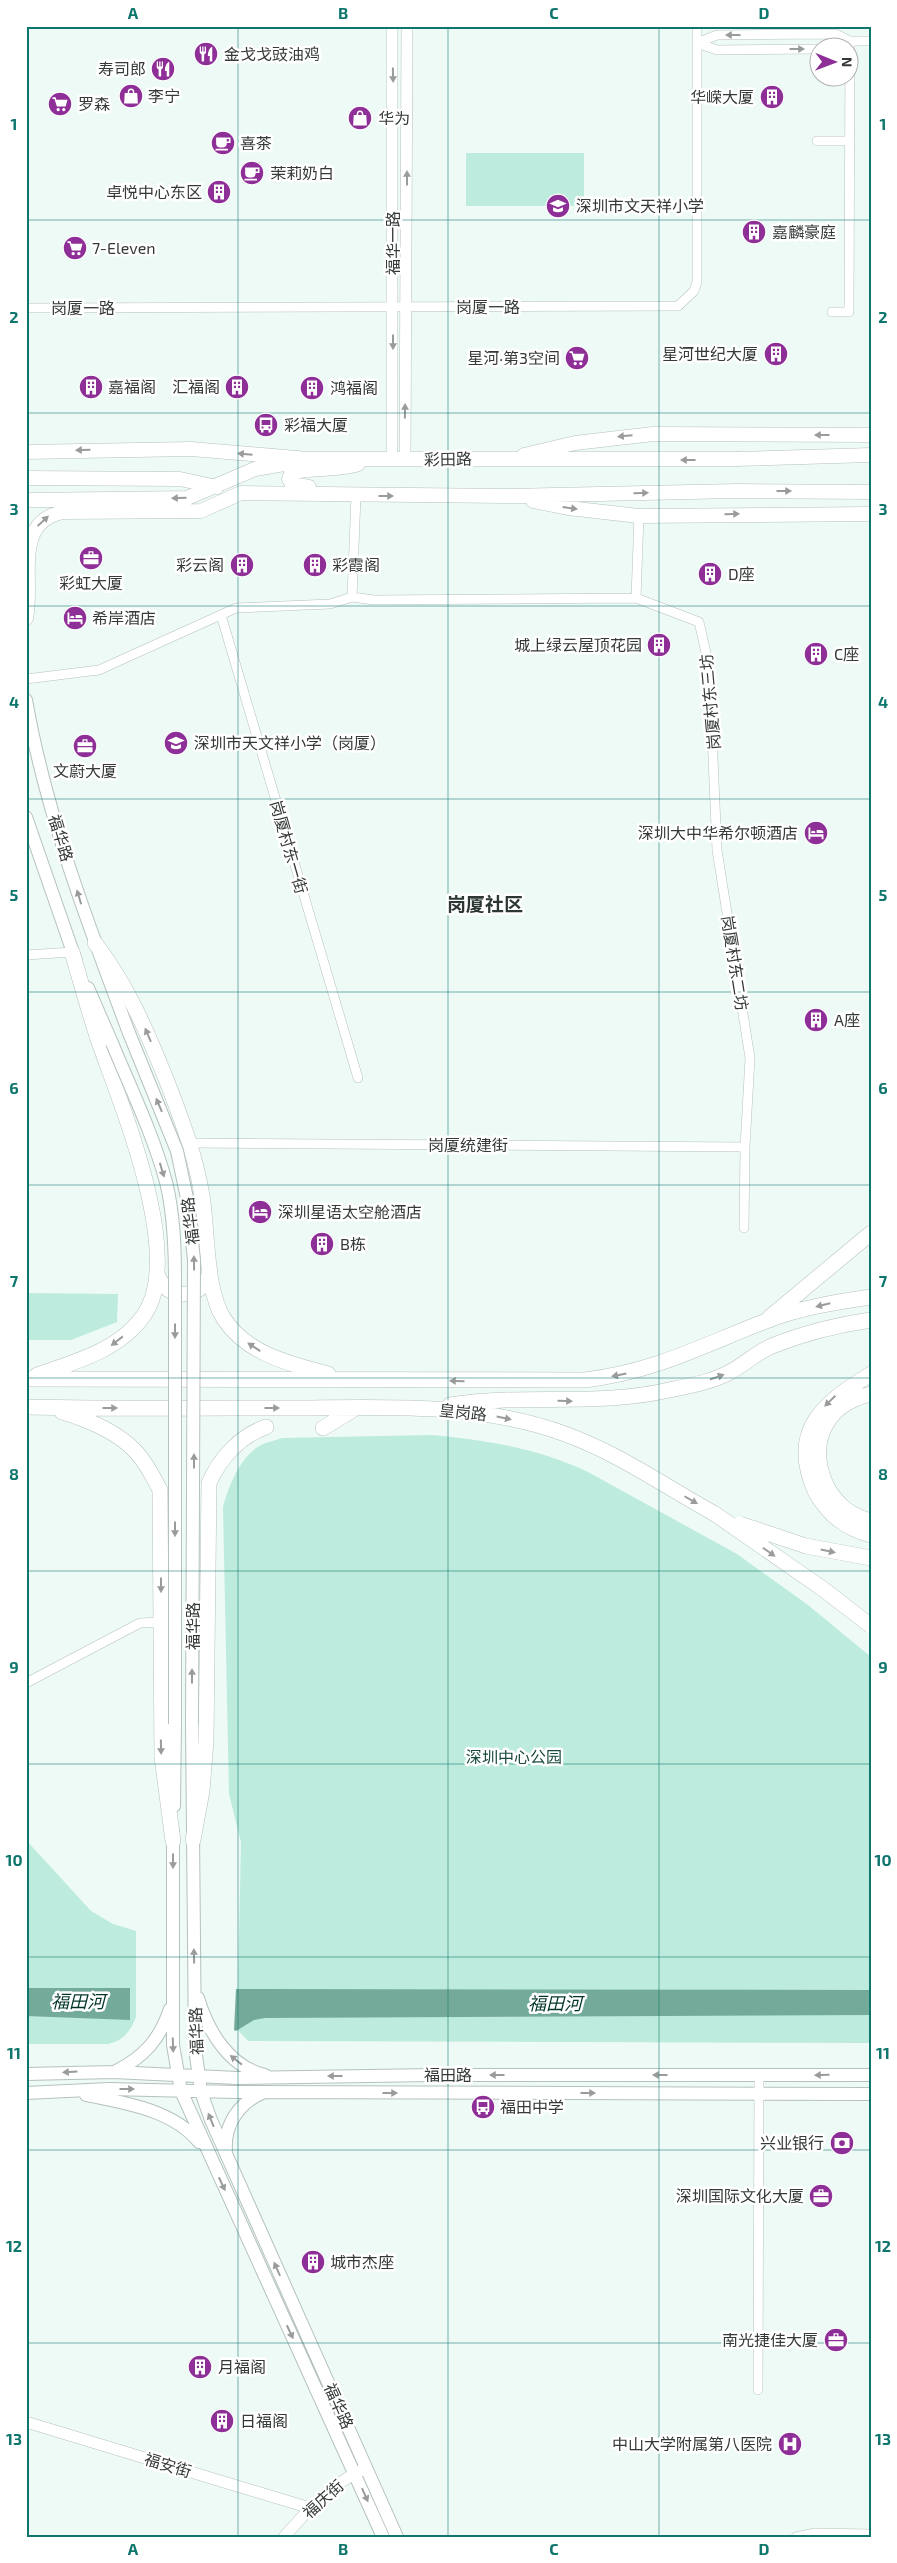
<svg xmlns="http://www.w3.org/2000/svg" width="897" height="2563" viewBox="0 0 897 2563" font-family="'Exo 2','Noto Sans SC',sans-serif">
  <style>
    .green { fill: #bdebdd }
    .water { fill: #74aa9a }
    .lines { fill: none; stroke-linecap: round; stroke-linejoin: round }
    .minor-casing { stroke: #b5c1bd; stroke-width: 10 }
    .tertiary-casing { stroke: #b5c1bd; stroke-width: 12 }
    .secondary-casing { stroke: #b5c1bd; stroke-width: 14 }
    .primary-casing { stroke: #b5c1bd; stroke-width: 15 }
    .trunk-casing { stroke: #b5c1bd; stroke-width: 16 }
    .minor { stroke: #fff; stroke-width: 9 }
    .tertiary { stroke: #fff; stroke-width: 11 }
    .secondary { stroke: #fff; stroke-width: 12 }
    .primary { stroke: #fff; stroke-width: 14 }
    .trunk { stroke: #fff; stroke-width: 15 }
    .secondary-bridge-casing { stroke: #b5c1bd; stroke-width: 14; stroke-linecap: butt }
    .primary-bridge-casing { stroke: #b5c1bd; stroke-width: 15; stroke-linecap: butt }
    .trunk-bridge-casing { stroke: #b5c1bd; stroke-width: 16; stroke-linecap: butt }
    .secondary-bridge { stroke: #fff; stroke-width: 12 }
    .primary-bridge { stroke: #fff; stroke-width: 14 }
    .trunk-bridge { stroke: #fff; stroke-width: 15 }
    .oneway { fill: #9a9c9c }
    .grid { fill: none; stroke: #0f766e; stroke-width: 1; stroke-opacity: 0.55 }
    .labels { text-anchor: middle; stroke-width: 5; stroke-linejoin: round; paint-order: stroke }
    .poi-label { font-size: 16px; fill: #353938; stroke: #fff; text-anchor: start }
    .street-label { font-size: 16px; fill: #353938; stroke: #fff }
    .park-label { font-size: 16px; fill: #1b493e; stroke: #fff }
    .water-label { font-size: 18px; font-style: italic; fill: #01352a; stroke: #fff }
    .quarter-label { font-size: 19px; font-weight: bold; fill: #2c3633; stroke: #fff }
    .neatline { fill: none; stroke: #0f766e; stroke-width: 2 }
    .grid-label { font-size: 16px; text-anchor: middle; font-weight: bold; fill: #0f766e }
  </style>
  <rect width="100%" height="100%" fill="#eefaf6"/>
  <!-- green -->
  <path class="green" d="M466,153H584V206H466Z
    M26,1293L118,1294L117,1322L71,1340H26Z
    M432,1435C486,1440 538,1448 588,1472L737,1554L808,1605L871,1657V2043L248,2041L237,2029L241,1842L229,1794L223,1507C229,1486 239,1459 259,1446C265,1442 275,1441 282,1438Z
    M26,1840L91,1911L113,1924L136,1931V2017C130,2032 124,2040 108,2044H26Z"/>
  <!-- water -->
  <path class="water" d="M26,1988H130V2020L26,2016Z
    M236,1989L871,1990V2015L265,2018L254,2020L236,2031L234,2030Z"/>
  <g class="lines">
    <!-- minor casing -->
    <g class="minor-casing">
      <path id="minor" d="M697,43L717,35L836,34L850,41H871
        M697,43L717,50L820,49
        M839,48L850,41
        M817,141H850
        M26,308L678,306L694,291L697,282V26
        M832,312H849L850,41
        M352,597L356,496
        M636,598L639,516
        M221,615L358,1078
        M26,679L99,670L236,608L330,604L352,597L374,600L636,598L699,622L709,666L717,850L750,1058L745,1147L744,1228
        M26,955L72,952
        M190,1143L745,1147
        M26,1683L140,1623L161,1622
        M758,2390L759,2076
        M796,2537L815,2533L871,2534"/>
    </g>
    <!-- tertiary casing -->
    <g class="tertiary-casing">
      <path id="tertiary" d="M405,459L407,26
        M392,460V26
        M26,2422L310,2508
        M284,2537C307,2511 330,2485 362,2470"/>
    </g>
    <!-- secondary casing -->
    <g class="secondary-casing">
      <path id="secondary" d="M26,700C46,814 88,924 129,1033
        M26,817L76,961
        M88,988L112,1043
        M192,1724L195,2048L201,2092L211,2120L397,2537
        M174,1806L175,1724
        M173,1831V2045L181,2091L383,2537
        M198,1998C208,2031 229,2067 265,2075
        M116,2071C144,2057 160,2039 170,2009
        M26,2074L114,2072L237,2078L434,2075H871
        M26,2093L109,2089L236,2092L871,2094
        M86,2095C124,2103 172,2109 199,2142
        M226,2150C224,2125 239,2103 262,2093"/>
    </g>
    <!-- primary casing -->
    <g class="primary-casing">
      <path id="primary" d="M26,452L191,449L308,459H736
        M524,455L575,443L653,434L871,435
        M26,478L180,479L217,487
        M309,487L292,484L289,479L291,474C300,467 341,471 358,464
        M26,500L187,498L255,469L290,463
        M533,501L568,508L639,516L871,514
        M26,618C34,581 12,522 63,512L201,511L241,493L505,496L736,491L871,492"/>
    </g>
    <!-- trunk casing -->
    <g class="trunk-casing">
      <path id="trunk" d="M95,943C128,986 148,1034 168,1084C182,1121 196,1157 202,1196C208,1231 205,1290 224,1319C247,1354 290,1364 328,1374
        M157,1273C165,1302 204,1301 210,1271
        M770,1317L871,1233
        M37,1375C75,1362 120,1350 144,1315C185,1256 121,1105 99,1042C89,1013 81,982 72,952
        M26,1379L585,1380C656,1371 701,1346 766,1321C799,1308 836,1302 871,1297
        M450,1405C523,1393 596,1407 669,1390C689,1386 712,1382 730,1372C745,1364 757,1352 772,1346C804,1333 837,1325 871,1320
        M26,1407C118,1409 211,1408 303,1408C390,1407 481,1403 565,1434C618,1453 666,1487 715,1514
        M62,1412C87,1419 120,1433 137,1453C147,1464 153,1477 160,1490L162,1757L173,1841
        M323,1428L356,1408
        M828,1489C807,1447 822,1405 871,1394
        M816,1493C788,1432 821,1404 871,1374
        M193,1840L202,1791L206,1740L209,1483C220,1458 240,1436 266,1427"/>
    </g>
    <!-- minor -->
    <use href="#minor" class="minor"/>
    <!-- tertiary -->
    <use href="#tertiary" class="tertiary"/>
    <!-- secondary -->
    <use href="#secondary" class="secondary"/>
    <!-- primary -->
    <use href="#primary" class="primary"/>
    <!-- trunk -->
    <use href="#trunk" class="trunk"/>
    <!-- secondary-bridge casing -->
    <g class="secondary-bridge-casing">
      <path id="secondary-bridge" d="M129,1033L177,1151L188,1203L194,1260L192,1724
        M112,1043C131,1089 153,1134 166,1182C174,1214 175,1248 175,1281V1724"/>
    </g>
    <!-- primary-bridge casing -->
    <g class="primary-bridge-casing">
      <path id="primary-bridge" d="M736,459L871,455"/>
    </g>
    <!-- trunk-bridge casing -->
    <g class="trunk-bridge-casing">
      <path id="trunk-bridge" d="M828,1489C839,1506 851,1516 871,1521
        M816,1493C830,1516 845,1528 871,1535
        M715,1514L823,1589L871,1626
        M740,1524L806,1546L871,1558"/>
    </g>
    <!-- secondary-bridge -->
    <use href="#secondary-bridge" class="secondary-bridge"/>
    <!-- primary-bridge -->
    <use href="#primary-bridge" class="primary-bridge"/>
    <!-- trunk-bridge -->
    <use href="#trunk-bridge" class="trunk-bridge"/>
  </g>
  <!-- one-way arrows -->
  <defs><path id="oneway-solid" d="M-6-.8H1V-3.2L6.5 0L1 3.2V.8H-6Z" transform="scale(1.25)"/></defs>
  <g class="oneway">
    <use href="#oneway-solid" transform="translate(733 35) rotate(180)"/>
    <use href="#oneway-solid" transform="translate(797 49)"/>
    <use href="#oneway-solid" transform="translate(393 75) rotate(89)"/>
    <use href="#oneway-solid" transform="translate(407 178) rotate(-90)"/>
    <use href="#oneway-solid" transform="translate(393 342) rotate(90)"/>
    <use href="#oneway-solid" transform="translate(405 411) rotate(-89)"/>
    <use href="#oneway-solid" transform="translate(822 435) rotate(180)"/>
    <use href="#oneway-solid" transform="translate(625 436) rotate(175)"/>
    <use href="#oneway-solid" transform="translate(83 450) rotate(179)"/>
    <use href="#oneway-solid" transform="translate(245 454) rotate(-175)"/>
    <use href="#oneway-solid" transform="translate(688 460) rotate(180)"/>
    <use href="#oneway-solid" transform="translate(784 491)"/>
    <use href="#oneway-solid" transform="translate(641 493) rotate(-1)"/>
    <use href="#oneway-solid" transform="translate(386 496)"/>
    <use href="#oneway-solid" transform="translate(179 498) rotate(178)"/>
    <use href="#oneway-solid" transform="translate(570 508) rotate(8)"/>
    <use href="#oneway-solid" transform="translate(732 514) rotate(-1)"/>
    <use href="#oneway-solid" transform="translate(43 521) rotate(-43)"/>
    <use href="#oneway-solid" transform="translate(79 897) rotate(-107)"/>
    <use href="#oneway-solid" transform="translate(148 1035) rotate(-113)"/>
    <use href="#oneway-solid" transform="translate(159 1105) rotate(-113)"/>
    <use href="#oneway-solid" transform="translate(162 1170) rotate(73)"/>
    <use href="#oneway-solid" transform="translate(194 1263) rotate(-91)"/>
    <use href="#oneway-solid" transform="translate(823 1305) rotate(166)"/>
    <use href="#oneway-solid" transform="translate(175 1331) rotate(90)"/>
    <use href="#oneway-solid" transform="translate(117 1341) rotate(142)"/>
    <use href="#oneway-solid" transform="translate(254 1347) rotate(-147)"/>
    <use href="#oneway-solid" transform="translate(619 1375) rotate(169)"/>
    <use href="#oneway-solid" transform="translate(717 1377) rotate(-19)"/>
    <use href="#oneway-solid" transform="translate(457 1381) rotate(-179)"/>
    <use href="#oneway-solid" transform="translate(565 1401) rotate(1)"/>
    <use href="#oneway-solid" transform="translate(830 1401) rotate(136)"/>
    <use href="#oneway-solid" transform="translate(110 1408)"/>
    <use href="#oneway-solid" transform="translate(272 1408)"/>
    <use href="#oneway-solid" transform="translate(504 1418) rotate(12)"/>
    <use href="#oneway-solid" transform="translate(194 1461) rotate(-90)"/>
    <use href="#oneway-solid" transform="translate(691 1500) rotate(30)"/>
    <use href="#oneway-solid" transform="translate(175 1529) rotate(90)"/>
    <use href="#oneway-solid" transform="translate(828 1551) rotate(12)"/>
    <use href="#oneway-solid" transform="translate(769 1552) rotate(35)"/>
    <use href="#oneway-solid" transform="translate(161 1585) rotate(90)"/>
    <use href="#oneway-solid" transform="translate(192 1676) rotate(-90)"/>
    <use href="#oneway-solid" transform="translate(161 1747) rotate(89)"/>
    <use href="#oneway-solid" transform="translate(173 1861) rotate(90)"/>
    <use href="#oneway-solid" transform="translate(194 1956) rotate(-91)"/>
    <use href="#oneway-solid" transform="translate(173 2045) rotate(88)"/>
    <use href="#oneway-solid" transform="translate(236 2060) rotate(-142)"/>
    <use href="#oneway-solid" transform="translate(70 2072) rotate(176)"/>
    <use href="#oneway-solid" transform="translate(497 2075) rotate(180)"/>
    <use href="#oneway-solid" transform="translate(660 2075) rotate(-180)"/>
    <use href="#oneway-solid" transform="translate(822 2075) rotate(179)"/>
    <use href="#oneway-solid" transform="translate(335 2076) rotate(180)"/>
    <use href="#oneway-solid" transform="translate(127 2089)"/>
    <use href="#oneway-solid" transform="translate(390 2093)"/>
    <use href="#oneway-solid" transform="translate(588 2093)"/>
    <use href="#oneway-solid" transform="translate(211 2120) rotate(-112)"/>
    <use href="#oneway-solid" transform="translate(222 2184) rotate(65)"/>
    <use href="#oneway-solid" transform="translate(277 2269) rotate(-114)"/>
    <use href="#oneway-solid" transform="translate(290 2332) rotate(65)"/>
    <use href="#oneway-solid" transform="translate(365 2495) rotate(66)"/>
  </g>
  <!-- grid -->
  <path class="grid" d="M238,26V2537M448,26V2537M659,26V2537M26,220H871M26,413H871M26,606H871M26,799H871M26,992H871M26,1185H871M26,1378H871M26,1571H871M26,1764H871M26,1957H871M26,2150H871M26,2343H871"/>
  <!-- icons -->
  <defs>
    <g id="restaurant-disc" transform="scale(1.25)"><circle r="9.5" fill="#8e2e97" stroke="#fff"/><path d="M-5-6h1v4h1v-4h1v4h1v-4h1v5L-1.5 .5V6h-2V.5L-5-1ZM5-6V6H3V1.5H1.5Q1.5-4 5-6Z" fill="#fff"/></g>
    <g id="shop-disc" transform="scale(1.25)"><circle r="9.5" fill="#8e2e97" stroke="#fff"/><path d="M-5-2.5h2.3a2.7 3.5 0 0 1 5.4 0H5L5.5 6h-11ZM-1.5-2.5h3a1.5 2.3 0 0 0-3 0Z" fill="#fff"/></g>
    <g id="building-disc" transform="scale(1.25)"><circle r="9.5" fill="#8e2e97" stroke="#fff"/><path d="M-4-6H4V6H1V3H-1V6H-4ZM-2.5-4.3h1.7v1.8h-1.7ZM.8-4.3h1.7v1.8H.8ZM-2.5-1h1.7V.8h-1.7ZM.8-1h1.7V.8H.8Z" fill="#fff"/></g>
    <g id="supermarket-disc" transform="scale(1.25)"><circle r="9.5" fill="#8e2e97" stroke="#fff"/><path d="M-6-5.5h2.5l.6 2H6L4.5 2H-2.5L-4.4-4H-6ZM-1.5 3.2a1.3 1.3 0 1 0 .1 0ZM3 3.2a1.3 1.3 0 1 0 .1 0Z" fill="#fff"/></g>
    <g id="cafe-disc" transform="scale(1.25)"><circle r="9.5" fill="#8e2e97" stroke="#fff"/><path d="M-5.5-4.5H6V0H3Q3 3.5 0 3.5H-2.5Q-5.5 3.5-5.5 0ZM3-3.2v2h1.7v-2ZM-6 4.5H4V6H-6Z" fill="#fff"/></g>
    <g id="school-disc" transform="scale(1.25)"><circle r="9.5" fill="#8e2e97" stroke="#fff"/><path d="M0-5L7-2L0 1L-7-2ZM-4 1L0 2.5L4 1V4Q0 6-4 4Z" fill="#fff"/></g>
    <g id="bus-disc" transform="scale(1.25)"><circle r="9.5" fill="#8e2e97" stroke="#fff"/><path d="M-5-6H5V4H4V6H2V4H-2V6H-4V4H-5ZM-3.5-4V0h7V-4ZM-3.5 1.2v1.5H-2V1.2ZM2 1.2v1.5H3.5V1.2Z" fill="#fff"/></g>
    <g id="office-disc" transform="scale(1.25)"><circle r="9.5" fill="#8e2e97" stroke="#fff"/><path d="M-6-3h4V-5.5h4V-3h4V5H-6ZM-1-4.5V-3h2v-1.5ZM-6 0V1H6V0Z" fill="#fff"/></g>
    <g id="hotel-disc" transform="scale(1.25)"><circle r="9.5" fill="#8e2e97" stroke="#fff"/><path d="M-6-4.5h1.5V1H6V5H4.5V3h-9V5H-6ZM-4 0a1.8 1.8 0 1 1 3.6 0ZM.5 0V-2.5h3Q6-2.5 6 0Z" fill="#fff"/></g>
    <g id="bank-disc" transform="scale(1.25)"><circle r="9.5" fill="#8e2e97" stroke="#fff"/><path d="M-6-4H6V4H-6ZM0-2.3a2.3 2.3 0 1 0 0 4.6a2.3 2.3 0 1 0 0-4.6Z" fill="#fff"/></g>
    <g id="hospital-disc" transform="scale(1.25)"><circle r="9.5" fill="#8e2e97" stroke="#fff"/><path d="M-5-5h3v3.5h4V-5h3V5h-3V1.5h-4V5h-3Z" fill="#fff"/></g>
  </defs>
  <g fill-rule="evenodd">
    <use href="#restaurant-disc" x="206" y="54"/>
    <use href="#restaurant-disc" x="163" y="69"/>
    <use href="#shop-disc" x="131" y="96"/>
    <use href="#building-disc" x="772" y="97"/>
    <use href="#supermarket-disc" x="60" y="104"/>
    <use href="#shop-disc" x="360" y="118"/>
    <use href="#cafe-disc" x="223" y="143"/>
    <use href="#cafe-disc" x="252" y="173"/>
    <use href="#building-disc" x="219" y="192"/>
    <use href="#school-disc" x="558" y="206"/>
    <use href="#building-disc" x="754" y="232"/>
    <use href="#supermarket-disc" x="75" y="248"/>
    <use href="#building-disc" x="776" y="354"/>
    <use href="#supermarket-disc" x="577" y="358"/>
    <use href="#building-disc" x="91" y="387"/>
    <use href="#building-disc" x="237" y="387"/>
    <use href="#building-disc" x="312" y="388"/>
    <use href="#bus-disc" x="266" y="425"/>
    <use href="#office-disc" x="91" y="558"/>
    <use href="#building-disc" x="242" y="565"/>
    <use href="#building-disc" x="315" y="565"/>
    <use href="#building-disc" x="710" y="574"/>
    <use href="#hotel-disc" x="75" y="618"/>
    <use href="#building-disc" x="659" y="645"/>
    <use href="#building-disc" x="816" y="654"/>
    <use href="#school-disc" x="176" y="743"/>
    <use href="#office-disc" x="85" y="746"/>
    <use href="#hotel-disc" x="816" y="833"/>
    <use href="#building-disc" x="816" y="1020"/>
    <use href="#hotel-disc" x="260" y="1212"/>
    <use href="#building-disc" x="322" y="1244"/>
    <use href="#bus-disc" x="483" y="2107"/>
    <use href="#bank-disc" x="842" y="2143"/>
    <use href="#office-disc" x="821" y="2196"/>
    <use href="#building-disc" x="313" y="2262"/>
    <use href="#office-disc" x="836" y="2340"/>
    <use href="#building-disc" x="200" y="2367"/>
    <use href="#building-disc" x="222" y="2421"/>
    <use href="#hospital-disc" x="790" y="2444"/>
  </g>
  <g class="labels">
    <!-- poi labels -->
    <g class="poi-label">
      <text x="224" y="60">金戈戈豉油鸡</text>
      <text x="146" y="75" text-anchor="end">寿司郎</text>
      <text x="148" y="102">李宁</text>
      <text x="754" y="103" text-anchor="end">华嵘大厦</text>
      <text x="78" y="110">罗森</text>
      <text x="378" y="124">华为</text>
      <text x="240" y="149">喜茶</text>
      <text x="270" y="179">茉莉奶白</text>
      <text x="202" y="198" text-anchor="end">卓悦中心东区</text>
      <text x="576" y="212">深圳市文天祥小学</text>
      <text x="772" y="238">嘉麟豪庭</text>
      <text x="92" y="254">7-Eleven</text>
      <text x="758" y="360" text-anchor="end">星河世纪大厦</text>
      <text x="560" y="364" text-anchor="end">星河·第3空间</text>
      <text x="108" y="393">嘉福阁</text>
      <text x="220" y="393" text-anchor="end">汇福阁</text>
      <text x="330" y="394">鸿福阁</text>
      <text x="284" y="431">彩福大厦</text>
      <text x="224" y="571" text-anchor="end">彩云阁</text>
      <text x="332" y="571">彩霞阁</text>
      <text x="728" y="580">D座</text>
      <text x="91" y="589" text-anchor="middle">彩虹大厦</text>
      <text x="92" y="624">希岸酒店</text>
      <text x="642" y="651" text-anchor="end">城上绿云屋顶花园</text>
      <text x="834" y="660">C座</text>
      <text x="194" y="749">深圳市天文祥小学（岗厦）</text>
      <text x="85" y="777" text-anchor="middle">文蔚大厦</text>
      <text x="798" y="839" text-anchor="end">深圳大中华希尔顿酒店</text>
      <text x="834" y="1026">A座</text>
      <text x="278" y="1218">深圳星语太空舱酒店</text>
      <text x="340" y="1250">B栋</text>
      <text x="500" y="2113">福田中学</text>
      <text x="824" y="2149" text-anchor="end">兴业银行</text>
      <text x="804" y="2202" text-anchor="end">深圳国际文化大厦</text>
      <text x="330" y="2268">城市杰座</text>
      <text x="818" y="2346" text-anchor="end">南光捷佳大厦</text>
      <text x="218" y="2373">月福阁</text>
      <text x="240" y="2427">日福阁</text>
      <text x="772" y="2450" text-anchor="end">中山大学附属第八医院</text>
    </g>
    <!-- street labels -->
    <g class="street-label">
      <text transform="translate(393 243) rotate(-90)" y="6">福华一路</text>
      <text x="488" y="313">岗厦一路</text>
      <text x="83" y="314">岗厦一路</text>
      <text transform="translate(448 459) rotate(-1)" y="6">彩田路</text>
      <text transform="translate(710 702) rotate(-95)" y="6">岗厦村东三坊</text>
      <text transform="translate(61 838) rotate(73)" y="6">福华路</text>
      <text transform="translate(289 847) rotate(74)" y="6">岗厦村东一街</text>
      <text transform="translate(735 963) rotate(81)" y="6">岗厦村东二坊</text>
      <text x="468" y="1151">岗厦统建街</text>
      <text transform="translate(190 1221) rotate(-97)" y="6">福华路</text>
      <text transform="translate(463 1412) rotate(6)" y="6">皇岗路</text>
      <text transform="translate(193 1626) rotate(-90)" y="6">福华路</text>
      <text transform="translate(196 2031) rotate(-92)" y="6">福华路</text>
      <text x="448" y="2081">福田路</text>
      <text transform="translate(339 2406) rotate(66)" y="6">福华路</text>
      <text transform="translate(168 2465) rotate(17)" y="6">福安街</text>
      <text transform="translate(323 2499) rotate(-42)" y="6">福庆街</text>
    </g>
    <!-- park labels -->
    <g class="park-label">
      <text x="514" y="1763">深圳中心公园</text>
    </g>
    <!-- water labels -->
    <g class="water-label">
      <text x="78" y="2008">福田河</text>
      <text x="555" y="2010">福田河</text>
    </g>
    <!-- quarter labels -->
    <g class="quarter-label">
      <text x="485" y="911">岗厦社区</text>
    </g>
  </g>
  <!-- border -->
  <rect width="897" height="2563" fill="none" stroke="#ffffff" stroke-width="55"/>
  <!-- north arrow -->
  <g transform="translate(834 62) rotate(91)"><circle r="24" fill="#ffffff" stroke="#aeb0af"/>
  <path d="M0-4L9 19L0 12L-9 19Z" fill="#8e2e97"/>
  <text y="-8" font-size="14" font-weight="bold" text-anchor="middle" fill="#353938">N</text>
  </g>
  <rect x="28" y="28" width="842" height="2508" class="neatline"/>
  <g class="grid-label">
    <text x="133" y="19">A</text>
    <text x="343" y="19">B</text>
    <text x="554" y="19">C</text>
    <text x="764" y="19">D</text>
    <text x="14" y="130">1</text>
    <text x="883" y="130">1</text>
    <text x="14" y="323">2</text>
    <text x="883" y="323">2</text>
    <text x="14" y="515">3</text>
    <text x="883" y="515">3</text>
    <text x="14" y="708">4</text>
    <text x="883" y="708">4</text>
    <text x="14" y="901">5</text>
    <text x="883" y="901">5</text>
    <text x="14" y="1094">6</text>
    <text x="883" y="1094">6</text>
    <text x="14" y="1287">7</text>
    <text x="883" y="1287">7</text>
    <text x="14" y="1480">8</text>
    <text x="883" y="1480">8</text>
    <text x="14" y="1673">9</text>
    <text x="883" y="1673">9</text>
    <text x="14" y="1866">10</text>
    <text x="883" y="1866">10</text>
    <text x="14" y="2059">11</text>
    <text x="883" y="2059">11</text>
    <text x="14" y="2252">12</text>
    <text x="883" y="2252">12</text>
    <text x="14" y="2445">13</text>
    <text x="883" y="2445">13</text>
    <text x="133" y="2555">A</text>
    <text x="343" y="2555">B</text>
    <text x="554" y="2555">C</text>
    <text x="764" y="2555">D</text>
  </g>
</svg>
